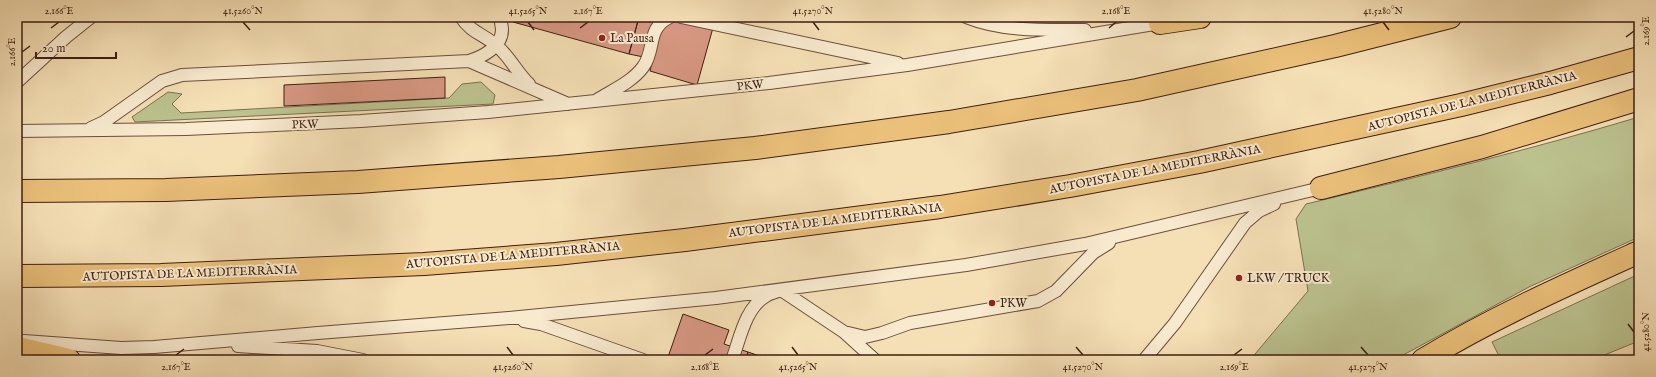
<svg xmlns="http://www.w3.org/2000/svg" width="1656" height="377" viewBox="0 0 1656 377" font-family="'IM FELL English',serif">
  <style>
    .green { fill: #bbc28e; stroke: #7c7050 }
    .building { fill: #d79782; stroke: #3e1e11 }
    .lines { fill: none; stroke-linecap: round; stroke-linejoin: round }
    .service-casing { stroke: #6c4e3a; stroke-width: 14 }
    .motorway-casing { stroke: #3e1e11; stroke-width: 24 }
    .service { stroke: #f8eacf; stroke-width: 12 }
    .motorway { stroke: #eac07a; stroke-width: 22 }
    .ticks { fill: none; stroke: #3e1e11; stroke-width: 1.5 }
    .poi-dot { fill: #8f2418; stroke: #f8eacf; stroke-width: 1.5 }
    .labels { text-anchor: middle; stroke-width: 4; stroke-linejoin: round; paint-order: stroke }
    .poi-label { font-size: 12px; fill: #3e1e11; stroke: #f8eacf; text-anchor: start }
    .street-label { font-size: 12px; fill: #3e1e11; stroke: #f8eacf }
    .neatline { fill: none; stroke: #3e1e11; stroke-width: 1.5 }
    .ticks-label { font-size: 10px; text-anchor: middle; fill: #3e1e11 }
  </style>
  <rect width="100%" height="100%" fill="#f5dfb5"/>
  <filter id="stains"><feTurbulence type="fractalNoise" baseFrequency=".005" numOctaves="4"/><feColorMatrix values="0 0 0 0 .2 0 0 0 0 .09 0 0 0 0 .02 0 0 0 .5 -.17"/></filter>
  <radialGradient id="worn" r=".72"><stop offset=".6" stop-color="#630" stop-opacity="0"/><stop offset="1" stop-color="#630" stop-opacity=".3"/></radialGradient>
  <!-- green -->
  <path class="green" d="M481,82L495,95L493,104L135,122L132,117L168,92L182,94L172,104L181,113L449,98L462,84Z
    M1639,117V237L1529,287L1394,360H1250L1308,291L1296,219L1306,204C1418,177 1529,150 1639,117Z
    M1639,274V341L1592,360H1501L1492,342Z"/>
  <!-- building -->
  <path class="building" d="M514,17H639L629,54L513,22Z
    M639,17H716L697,85L650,71L653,59L629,54Z
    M445,77V98L284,106V85Z
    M683,314L729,330L724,344L748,352L746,360H667Z
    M748,352L771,360H746Z"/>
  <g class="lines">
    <!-- service casing -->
    <g class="service-casing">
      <path id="service" d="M461,17C470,32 485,35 497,46C510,57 517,73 529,84
        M681,17L898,63
        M966,17C1003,32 1046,30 1085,30
        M469,61C482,57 502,47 502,30C502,25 500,22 501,17
        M17,82L66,37L91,17
        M597,100C613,90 632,82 643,67C656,50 646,28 670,17
        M91,128L104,122L162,81L182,75L469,61L568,104
        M17,131L186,129L361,121L488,112L769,83L907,65L1160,23
        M524,321L541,324L643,360
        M844,332L865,337L882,333L910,323L1038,301L1056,291L1093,253L1109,243
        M24,341L121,348L154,347L318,333L509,318L716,298L966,265L1085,244L1321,188
        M238,346L317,351L363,360
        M732,360C740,339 745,308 766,296C770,293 776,292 781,290L844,332L875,360
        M1144,360L1175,323L1245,223L1259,211L1274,204"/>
    </g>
    <!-- motorway casing -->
    <g class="motorway-casing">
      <path id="motorway" d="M1160,23L1200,17
        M1321,188L1482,147L1639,99
        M17,191L166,190L358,182L559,167L755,148L949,122L1137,90L1335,46L1450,17
        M17,276L161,275L424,264L556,254L685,240L940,207L1070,186L1199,162L1461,105L1550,83L1639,58
        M17,348L69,360
        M1423,360C1492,318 1566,285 1639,252"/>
    </g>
    <!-- service -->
    <use href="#service" class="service"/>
    <!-- motorway -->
    <use href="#motorway" class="motorway"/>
  </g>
  <!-- ticks -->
  <path class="ticks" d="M243,22L250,30M528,22L534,30M813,22L819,30M1383,22L1389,30M51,28L59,22M580,28L588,22M1109,28L1116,22M1626,37L1634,31M22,52L30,46M1628,324L1634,332M507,347L513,355M792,347L798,355M1076,347L1083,355M1361,347L1368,355M176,355L184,349M705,355L713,349M1234,355L1242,349"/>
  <!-- markers -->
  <g class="poi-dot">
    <circle cx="602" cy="38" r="4"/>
    <circle cx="1239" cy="278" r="4"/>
    <circle cx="992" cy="303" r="4"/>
  </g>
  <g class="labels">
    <!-- poi labels -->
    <g class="poi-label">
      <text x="610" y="42">La Pausa</text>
      <text x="1247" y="282">LKW / TRUCK</text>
      <text x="1000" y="307">PKW</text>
    </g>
    <!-- street labels -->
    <g class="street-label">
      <text transform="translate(750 85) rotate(-6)" y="4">PKW</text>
      <text transform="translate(1472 101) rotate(-14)" y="4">AUTOPISTA DE LA MEDITERRÀNIA</text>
      <text transform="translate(305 124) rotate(-2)" y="4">PKW</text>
      <text transform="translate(1155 169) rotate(-11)" y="4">AUTOPISTA DE LA MEDITERRÀNIA</text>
      <text transform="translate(835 220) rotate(-7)" y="4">AUTOPISTA DE LA MEDITERRÀNIA</text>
      <text transform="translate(513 255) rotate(-5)" y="4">AUTOPISTA DE LA MEDITERRÀNIA</text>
      <text transform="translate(190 273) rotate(-2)" y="4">AUTOPISTA DE LA MEDITERRÀNIA</text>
    </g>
  </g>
  <!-- margin -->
  <rect width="1656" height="377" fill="none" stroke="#f5dfb5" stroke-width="44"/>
  <!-- scale -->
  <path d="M36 52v6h80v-6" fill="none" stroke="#3e1e11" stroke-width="2"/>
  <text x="42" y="52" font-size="12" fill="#3e1e11" stroke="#f8eacf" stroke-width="3" paint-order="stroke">20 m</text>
  <rect x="22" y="22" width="1612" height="333" class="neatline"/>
  <g class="ticks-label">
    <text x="59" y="14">2.166°E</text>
    <text x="243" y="14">41.5260°N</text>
    <text x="528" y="14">41.5265°N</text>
    <text x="588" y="14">2.167°E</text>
    <text x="813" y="14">41.5270°N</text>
    <text x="1116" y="14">2.168°E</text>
    <text x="1383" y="14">41.5280°N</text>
    <text transform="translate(1645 31) rotate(-90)" y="4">2.169°E</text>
    <text transform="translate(11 52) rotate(-90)" y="4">2.166°E</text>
    <text transform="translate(1645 332) rotate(-90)" y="4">41.5280°N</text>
    <text x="176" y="370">2.167°E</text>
    <text x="513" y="370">41.5260°N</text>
    <text x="705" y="370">2.168°E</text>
    <text x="798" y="370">41.5265°N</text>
    <text x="1083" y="370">41.5270°N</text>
    <text x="1234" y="370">2.169°E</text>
    <text x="1368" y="370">41.5275°N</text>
  </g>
  <rect width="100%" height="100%" filter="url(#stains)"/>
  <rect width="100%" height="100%" fill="url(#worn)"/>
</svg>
